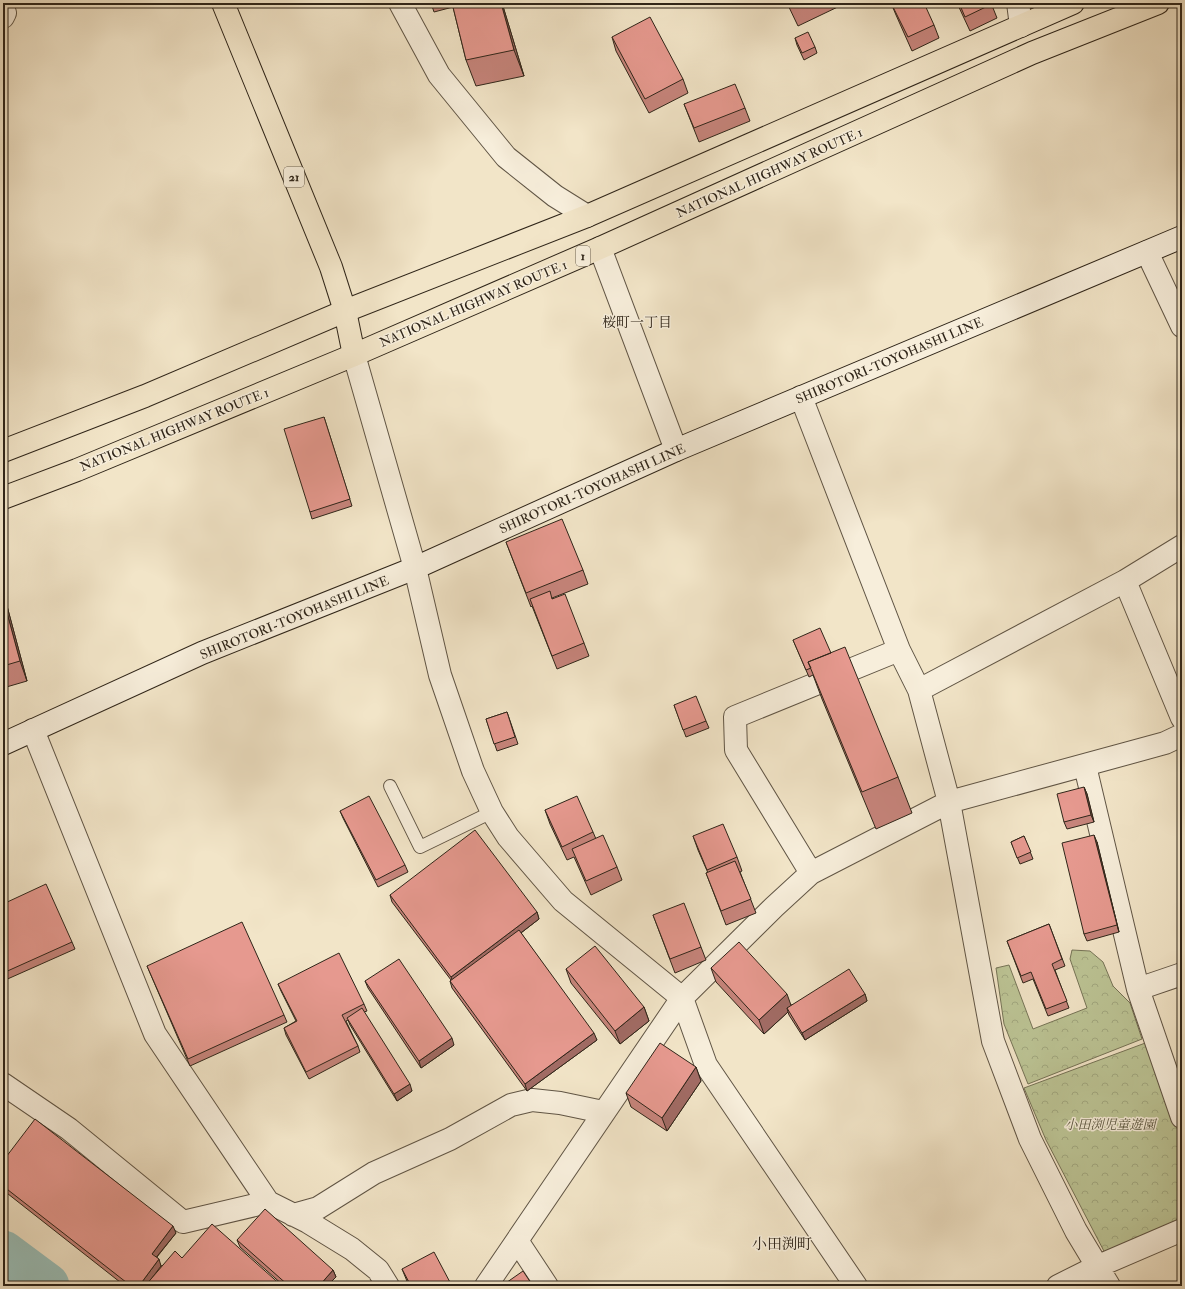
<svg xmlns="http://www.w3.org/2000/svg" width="1185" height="1289" viewBox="0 0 1185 1289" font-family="'IM FELL Double Pica','Noto Serif JP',serif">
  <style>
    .forest { fill: url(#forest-crowns); stroke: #767457 }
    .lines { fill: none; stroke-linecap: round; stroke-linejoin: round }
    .river { stroke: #9bbfb8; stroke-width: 47 }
    .service-casing { stroke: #605545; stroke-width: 14 }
    .minor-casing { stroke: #605545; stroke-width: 24 }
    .secondary-casing { stroke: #2f2519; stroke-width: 24 }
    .primary-casing { stroke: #2f2519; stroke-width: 24 }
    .trunk-casing { stroke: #2f2519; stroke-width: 24 }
    .service { stroke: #f7eedb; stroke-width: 12 }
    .minor { stroke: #f7eedb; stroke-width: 22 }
    .secondary { stroke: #f7eedb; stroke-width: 22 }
    .primary { stroke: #f2e5c8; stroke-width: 22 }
    .trunk { stroke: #f2e5c8; stroke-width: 22 }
    .wall { fill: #c6847b; stroke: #2f2519 }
    .shaded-wall { fill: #a16b64; stroke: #2f2519 }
    .building { fill: #e6998f; stroke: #2f2519 }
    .labels { text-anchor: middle; stroke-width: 3; stroke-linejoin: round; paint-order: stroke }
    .shield { fill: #f7eedb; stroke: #6b6153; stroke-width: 1 }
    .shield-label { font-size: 12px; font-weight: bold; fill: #2f2519 }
    .street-label { font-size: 13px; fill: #2f2519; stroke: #f7eedb }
    .park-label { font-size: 13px; font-style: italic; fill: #59553e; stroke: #f7eedb }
    .neighbourhood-label { font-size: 14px; fill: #2f2519; stroke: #f7eedb }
    .quarter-label { font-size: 15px; fill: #2f2519; stroke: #f7eedb }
  </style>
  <defs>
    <pattern id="forest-crowns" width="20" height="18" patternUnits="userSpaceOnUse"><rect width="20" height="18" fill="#bcc495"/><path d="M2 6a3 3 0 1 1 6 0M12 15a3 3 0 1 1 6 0" fill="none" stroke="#a2a880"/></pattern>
  </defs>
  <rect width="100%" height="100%" fill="#f2e5c8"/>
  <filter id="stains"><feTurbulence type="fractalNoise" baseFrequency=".005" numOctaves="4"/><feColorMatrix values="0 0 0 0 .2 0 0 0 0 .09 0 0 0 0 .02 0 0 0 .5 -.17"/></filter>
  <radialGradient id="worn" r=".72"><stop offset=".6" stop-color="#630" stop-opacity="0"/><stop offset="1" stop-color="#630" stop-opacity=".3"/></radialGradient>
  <!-- forest -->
  <path class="forest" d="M1072,950L1090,951L1103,962L1113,986L1130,1003L1142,1039L1028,1084L1004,1024L996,968L1009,965L1033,1029L1087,1008L1070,959Z
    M1148,1042L1182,1137V1222L1106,1255L1046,1140L1024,1088Z"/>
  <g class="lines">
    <!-- river -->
    <path class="river" d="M3,1254L46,1286"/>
    <!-- service casing -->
    <g class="service-casing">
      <path id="service" d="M390,786L420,847L492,812"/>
    </g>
    <!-- minor casing -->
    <g class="minor-casing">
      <path id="minor" d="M400,3L439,75L506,157L555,196L587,216
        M1018,3L1021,26
        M3,7L5,13L3,17
        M600,248L676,450
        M1147,252L1182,326
        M354,355L415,568L440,675L473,771L492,812L508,837L563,901L682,998L706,1065L856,1286
        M801,397L899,650L919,690L949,802L993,1041L1030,1139L1076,1231L1109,1286
        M1125,581L1182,718
        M919,690L1125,581L1182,546
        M33,730L155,1034L268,1202L308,1222L352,1249L378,1270L388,1286
        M1085,766L1138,989L1182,1117
        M811,873L736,750L735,717L899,650
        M1138,989L1182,974
        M3,1084L69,1129L183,1222L268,1202
        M293,1215L318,1208L374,1173L450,1139L511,1105L532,1100L560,1103L603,1112
        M518,1242L547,1286
        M486,1286L682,998L774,907L811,873L949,802L1165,743L1182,735
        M1058,1286L1096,1267L1182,1230"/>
    </g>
    <!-- secondary casing -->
    <g class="secondary-casing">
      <path id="secondary" d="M3,744L202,653L415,568L676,450L1182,237"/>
    </g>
    <!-- primary casing -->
    <g class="primary-casing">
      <path id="primary" d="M223,3L331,267L345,311L354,355"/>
    </g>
    <!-- trunk casing -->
    <g class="trunk-casing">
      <path id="trunk" d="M3,451L145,396L345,311L587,216L1073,3
        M3,498L77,470L354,355L600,248L1032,53L1158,3"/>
    </g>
    <!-- service -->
    <use href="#service" class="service"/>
    <!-- minor -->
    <use href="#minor" class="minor"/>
    <!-- secondary -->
    <use href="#secondary" class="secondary"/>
    <!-- primary -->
    <use href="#primary" class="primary"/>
    <!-- trunk -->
    <use href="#trunk" class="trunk"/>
  </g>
  <!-- wall -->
  <path class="wall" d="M99,3H107L100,6Z
    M431,3H502L524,76L476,86L466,60L453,7L434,12Z
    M787,3H846L798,26Z
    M891,3L934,25L939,38L912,51L896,15Z
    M957,3H991L997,18L970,31Z
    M612,37L683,79L688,93L649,113L616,51Z
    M795,38L815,47L817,53L804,60L797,45Z
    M684,104L745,108L750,121L699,142Z
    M324,417L352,506L312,519L310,512Z
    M506,542L583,570L588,584L552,598L584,643L589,656L557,669L532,606L531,607Z
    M3,595L7,606L27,681L3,688Z
    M793,640L831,653L898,777L912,813L876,829L822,699L813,675L809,677Z
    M674,705L706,721L709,728L686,737Z
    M507,712L518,744L497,751L486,719Z
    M1084,787L1087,794L1094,822L1067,829L1064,822Z
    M545,810L593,832L596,839L617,867L622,880L591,895L574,857L567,860L550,824Z
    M340,811L405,865L408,872L378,887L343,818Z
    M693,836L737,857L742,871L740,872L756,913L726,925L706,873H708L698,850Z
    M1024,836L1033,859L1020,864L1011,842Z
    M1097,842L1119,932L1087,941L1084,934Z
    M390,895L537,912L539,919L521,933L597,1040L527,1091L452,988L450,981L451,980L392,902Z
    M3,904L72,942L75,949L3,981Z
    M653,915L701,947L706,960L675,973Z
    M1049,924L1065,966L1055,970L1069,1008L1048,1016L1033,979L1023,983L1007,941Z
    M147,966L284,1015L287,1022L190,1066Z
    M711,968L791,1005L865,994L867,1001L805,1040L789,1015L788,1012L764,1034L716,982Z
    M566,969L644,1007L649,1021L620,1044L571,983Z
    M365,981L454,1045L421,1068L368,988Z
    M278,984L364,1004L367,1011L364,1012L412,1091L397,1101L350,1025L348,1020L346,1021L358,1046L360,1052L309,1079L286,1035L284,1028L296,1021L281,991Z
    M696,1067L701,1081L667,1131L631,1107L626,1093Z
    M3,1161L176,1233L157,1257L161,1266L182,1258L282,1286H125L3,1190Z
    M237,1240L333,1270L336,1277L327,1286H284L240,1247Z
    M402,1269L452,1286H409Z"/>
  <!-- shaded-wall -->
  <path class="shaded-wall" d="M501,3H502L524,76L514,50Z
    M3,595L7,606L27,681L20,661L3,598Z
    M1084,787L1087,794L1094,822L1091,815Z
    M1094,835L1097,842L1119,932L1117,925Z
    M537,912L539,919L454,984L451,977Z
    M787,994L792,1008H787L788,1012L764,1034L759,1020Z
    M865,994L867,1001L805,1040L802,1033Z
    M644,1007L649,1021L620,1044L615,1031Z
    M594,1033L597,1040L527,1091L525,1084Z
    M452,1038L454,1045L421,1068L419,1061Z
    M696,1067L701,1081L667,1131L662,1118Z
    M410,1084L412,1091L397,1101L394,1094Z
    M173,1226L176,1233L154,1260L152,1254Z
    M159,1259L161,1266L146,1286H139Z
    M333,1270L336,1277L327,1286H319Z"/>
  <!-- building -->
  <path class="building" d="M452,3H501L514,50L466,60Z
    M789,3H797L790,6Z
    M891,3H924L934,25L908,37Z
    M959,3H991L992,4L965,17Z
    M650,17L683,79L645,99L612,37Z
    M808,32L815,47L802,53L795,38Z
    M735,84L745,108L694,128L684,104Z
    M324,417L350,499L310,512L284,429Z
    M562,519L583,570L526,593L506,542Z
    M550,591L552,599L565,594L584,643L552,656L530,599Z
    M3,598L20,661L3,666Z
    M820,628L831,653L808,662L811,668L806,670L793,640Z
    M845,647L898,777L862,792L808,662Z
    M696,696L706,721L683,730L674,705Z
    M507,712L515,737L494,744L486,719Z
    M1084,787L1091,815L1064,822L1057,794Z
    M369,796L405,865L376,880L340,811Z
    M577,796L593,832L562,847L545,810Z
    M723,824L737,857L707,870L693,836Z
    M475,830L537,912L451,977L390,895Z
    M603,835L617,867L586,881L572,849Z
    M1094,835L1117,925L1084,934L1062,843Z
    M1024,836L1031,852L1017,858L1011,842Z
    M735,861L751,899L721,911L706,873Z
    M46,884L72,942L3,973V904Z
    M684,903L701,947L670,959L653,915Z
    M242,922L284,1015L188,1059L147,966Z
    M1049,924L1062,959L1052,964L1067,1001L1046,1009L1031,972L1021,976L1007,941Z
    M519,930L594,1033L525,1084L450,981Z
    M739,942L787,994L759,1020L711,968Z
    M595,946L644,1007L615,1031L566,969Z
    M339,953L364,1004L342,1015L358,1046L306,1072L284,1028L297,1021L278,984Z
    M399,959L452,1038L419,1061L365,981Z
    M849,969L865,994L802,1033L787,1008Z
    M362,1008L410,1084L394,1094L347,1018Z
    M660,1043L696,1067L662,1118L626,1093Z
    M35,1119L173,1226L152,1254L159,1259L139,1286H131L3,1186V1161Z
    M265,1209L333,1270L319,1286H289L237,1240Z
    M212,1224L282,1286H145L175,1251L182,1258Z
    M434,1252L452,1286H411L402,1269Z
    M523,1271L533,1286H503V1285Z"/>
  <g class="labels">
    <!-- shield labels -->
    <g class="shield">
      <rect x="284" y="167" width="20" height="20" rx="3"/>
      <rect x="576" y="246" width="14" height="20" rx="3"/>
    </g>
    <g class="shield-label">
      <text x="294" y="181">21</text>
      <text x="583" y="260">1</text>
    </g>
    <!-- street labels -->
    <g class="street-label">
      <text transform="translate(769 172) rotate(-24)" y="5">NATIONAL HIGHWAY ROUTE 1</text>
      <text transform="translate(473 303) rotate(-23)" y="5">NATIONAL HIGHWAY ROUTE 1</text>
      <text transform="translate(889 360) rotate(-23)" y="5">SHIROTORI-TOYOHASHI LINE</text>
      <text transform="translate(174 429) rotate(-22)" y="5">NATIONAL HIGHWAY ROUTE 1</text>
      <text transform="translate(592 488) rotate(-24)" y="5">SHIROTORI-TOYOHASHI LINE</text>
      <text transform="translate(294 617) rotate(-22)" y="5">SHIROTORI-TOYOHASHI LINE</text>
    </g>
    <!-- park labels -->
    <g class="park-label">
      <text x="1110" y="1129">小田渕児童遊園</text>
    </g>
    <!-- neighbourhood labels -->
    <g class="neighbourhood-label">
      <text x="637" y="327">桜町一丁目</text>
    </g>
    <!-- quarter labels -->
    <g class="quarter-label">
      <text x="782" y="1249">小田渕町</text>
    </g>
  </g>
  <!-- margin -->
  <rect width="1185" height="1289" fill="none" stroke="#f2e5c8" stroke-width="16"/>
  <rect x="4" y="4" width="1177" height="1281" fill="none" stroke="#2f2519" stroke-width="2"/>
  <rect x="8" y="8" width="1169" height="1273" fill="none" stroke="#2f2519"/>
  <rect width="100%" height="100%" filter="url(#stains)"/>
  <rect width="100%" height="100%" fill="url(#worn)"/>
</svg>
